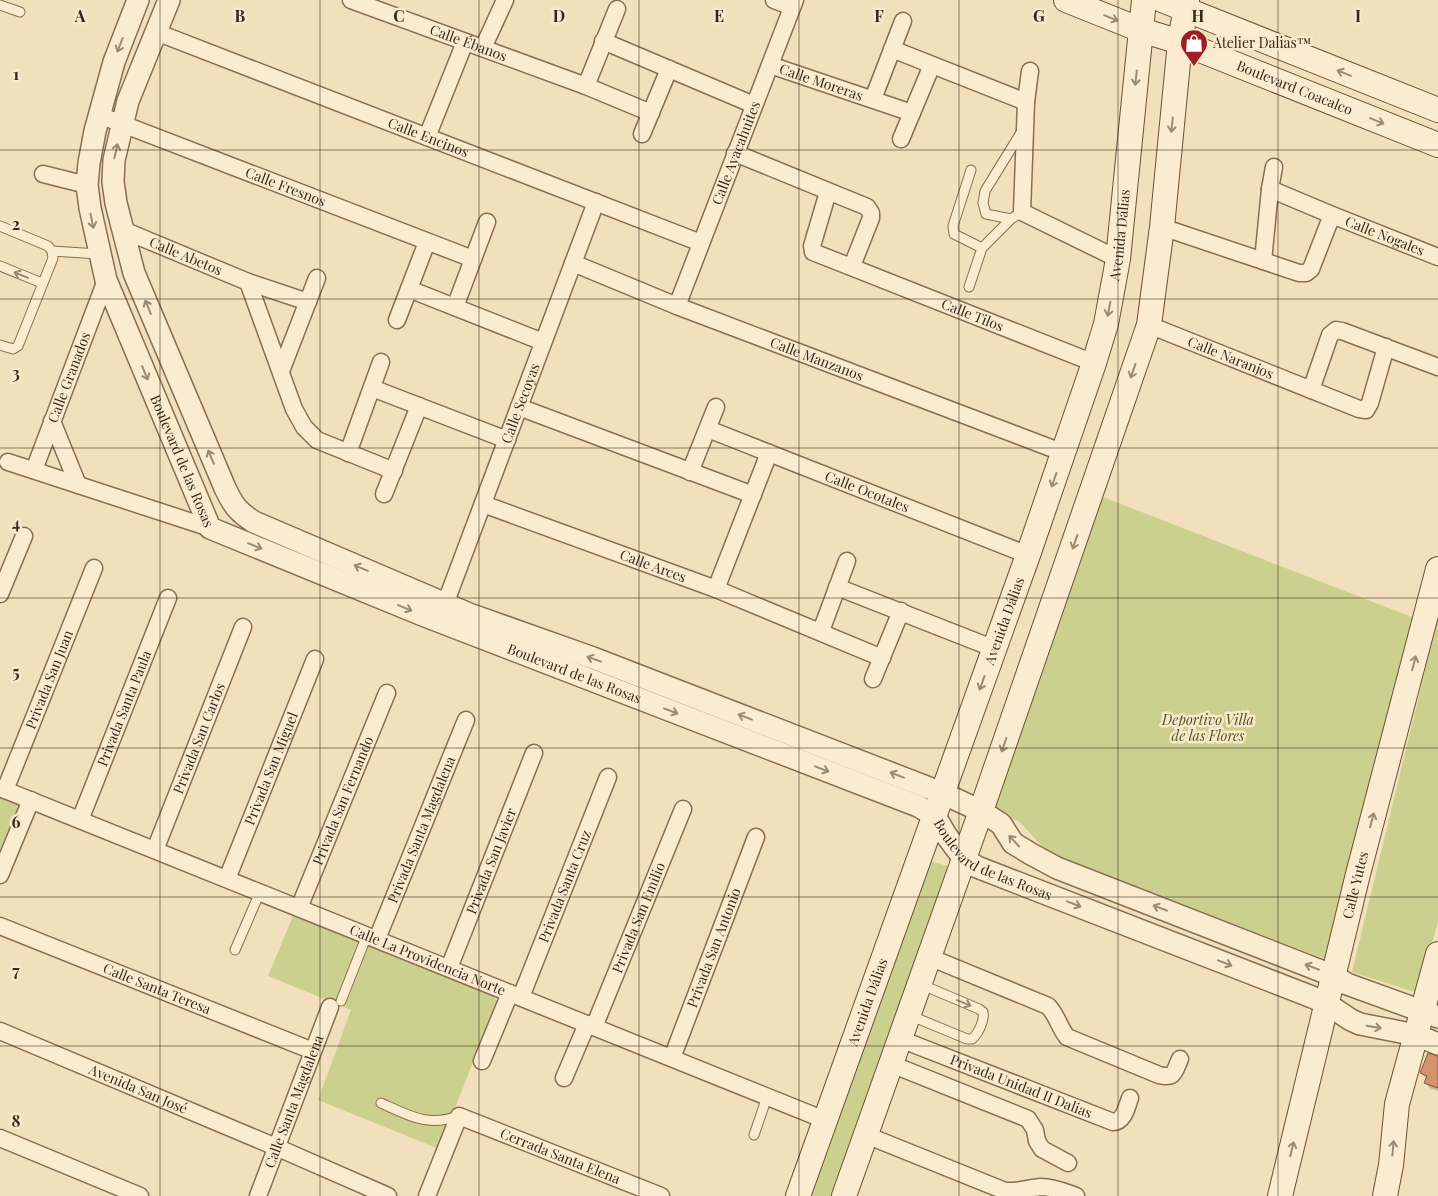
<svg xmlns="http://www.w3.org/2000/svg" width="1438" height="1196" viewBox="0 0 1438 1196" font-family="'Playfair Display',serif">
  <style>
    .green { fill: #ccd08f }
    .shadow { fill: #0003 }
    .building { fill: #d3936d; stroke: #8b5437 }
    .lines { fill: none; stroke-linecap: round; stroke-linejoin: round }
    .service-casing { stroke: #8a6e54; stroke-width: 11 }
    .minor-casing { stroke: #8a6e54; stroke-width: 19 }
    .tertiary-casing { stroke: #8a6e54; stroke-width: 24 }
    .secondary-casing { stroke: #6c4f37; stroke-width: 26 }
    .service { stroke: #fceccf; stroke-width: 9 }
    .minor { stroke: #fceccf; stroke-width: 16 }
    .tertiary { stroke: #fceccf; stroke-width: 21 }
    .secondary { stroke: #fceccf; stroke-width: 24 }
    .oneway { stroke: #9a8a74 }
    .grid { fill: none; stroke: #38271a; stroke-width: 1; stroke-opacity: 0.55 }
    .labels { text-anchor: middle; stroke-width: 5; stroke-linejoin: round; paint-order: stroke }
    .street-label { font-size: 14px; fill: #38271a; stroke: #f8e9cb }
    .poi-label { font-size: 14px; fill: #38271a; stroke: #f8e9cb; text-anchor: start }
    .park-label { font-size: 14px; font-style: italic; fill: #4b561f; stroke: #f8e9cb }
    .grid-label { font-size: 16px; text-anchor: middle; font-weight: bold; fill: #38271a; stroke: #f8e9cb; stroke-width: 5; stroke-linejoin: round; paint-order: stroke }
  </style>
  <rect width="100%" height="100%" fill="#f2dfbb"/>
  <!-- green -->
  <path class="green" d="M1103,497L1417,619L1329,960L1051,857L1020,822L994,810Z
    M1438,617V922L1418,993L1352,972Z
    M0,798L17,805L18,811L0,851Z
    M930,861L951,867L837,1196H811Z
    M293,916L493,996L497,1001L439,1149L318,1100L351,1010L268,976Z"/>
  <!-- shadow -->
  <path class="shadow" d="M1438,1057V1091L1430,1088L1425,1083L1427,1079L1421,1073Z"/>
  <!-- building -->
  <path class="building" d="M1428,1053L1438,1056V1088L1424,1083L1427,1076L1420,1073Z"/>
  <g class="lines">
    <!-- service casing -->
    <g class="service-casing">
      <path id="service" d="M0,5L20,12
        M971,170L953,226L954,234L982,248L1011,219L1022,212
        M1011,219L986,214L983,203L985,191L1022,131
        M0,226L48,246L52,251L53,258L18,346L13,349L0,345
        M52,251L99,254
        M0,266L42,283
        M969,287L982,248
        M235,950L260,892
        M341,1001L367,935
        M909,1015L967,1039H972C978,1034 985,1020 983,1012L979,1009L920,984
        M381,1103C410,1116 427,1127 459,1116
        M754,1135L767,1097"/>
    </g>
    <!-- minor casing -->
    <g class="minor-casing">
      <g id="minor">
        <path id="s1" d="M351,0L586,86L651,113"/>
        <path d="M774,0L792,7"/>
        <path id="s2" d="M156,32L701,243"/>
        <path d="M603,41L754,105"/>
        <path d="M483,48L505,0"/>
        <path d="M892,49L1026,102"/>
        <path id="s3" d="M770,65L912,113"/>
        <path d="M1030,71L1026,102L1022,212L1118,259"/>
        <path d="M586,86L617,9"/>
        <path d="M873,99L903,21"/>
        <path id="s4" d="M99,115L473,259"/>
        <path d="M642,134L669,69"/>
        <path d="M427,137L465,42"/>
        <path d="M901,139L932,65"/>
        <path d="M735,153L867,207L871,213V218L852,266"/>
        <path d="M43,174L87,185"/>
        <path id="s5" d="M1270,189L1332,215L1438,257"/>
        <path id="s6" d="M828,192L812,246L813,252L1094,363"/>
        <path d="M1162,227L1299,273H1306L1311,269L1332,215"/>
        <path id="s7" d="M123,230L248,282L308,302"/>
        <path d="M1263,261L1270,189L1274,167"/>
        <path id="s8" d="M573,263L677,306L1064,453"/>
        <path d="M248,282L294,409L304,427L317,440L394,471"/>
        <path d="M409,289L543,342"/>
        <path id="s9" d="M677,306L795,0"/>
        <path d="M455,307L487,222"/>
        <path d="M397,320L427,242"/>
        <path id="s10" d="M1149,325L1359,409L1366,410L1370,403L1386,347"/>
        <path d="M281,371L317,278"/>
        <path d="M372,388L507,440"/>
        <path d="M1311,390L1330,335L1336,330L1342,331L1438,367"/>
        <path d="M519,407L753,495"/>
        <path d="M52,421L78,485"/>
        <path id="s11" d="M708,429L1028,555"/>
        <path d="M348,453L381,362"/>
        <path d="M8,462L210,528"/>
        <path id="s12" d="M34,470L106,280"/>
        <path d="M690,472L716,407"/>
        <path d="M384,494L419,406"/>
        <path id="s13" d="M483,504L716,589L882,658"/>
        <path d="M837,587L995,649"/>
        <path d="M716,589L769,453"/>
        <path d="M0,594L24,536"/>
        <path id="s14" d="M441,615L596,202"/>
        <path d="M821,631L847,561"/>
        <path d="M873,679L901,611"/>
        <path id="s15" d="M0,788L825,1120"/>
        <path id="s16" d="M5,790L94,568"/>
        <path id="s17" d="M80,820L168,598"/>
        <path id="s18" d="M155,850L243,627"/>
        <path d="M0,875L31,800"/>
        <path id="s19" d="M227,879L315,659"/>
        <path id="s20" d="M299,908L387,693"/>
        <path id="s21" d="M0,926L313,1051"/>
        <path id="s22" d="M377,939L466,720"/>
        <path d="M929,957L1048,1006C1057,1015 1059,1027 1067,1037L1159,1075C1175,1079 1174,1072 1180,1059"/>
        <path id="s23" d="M449,968L534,753"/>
        <path id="s24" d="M521,997L608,777"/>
        <path id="s25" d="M594,1027L683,809"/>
        <path id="s26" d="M0,1031L276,1147L388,1196"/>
        <path id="s27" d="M900,1039L1113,1122C1124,1122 1127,1106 1130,1098"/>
        <path id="s28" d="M672,1058L756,837"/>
        <path d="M482,1061L510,993"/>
        <path d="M891,1064L1028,1119L1035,1130L1037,1141L1042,1149L1068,1163"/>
        <path d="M564,1078L587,1024"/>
        <path d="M866,1135L1005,1191C1018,1192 1029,1188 1041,1187C1054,1187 1065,1192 1076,1196"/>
        <path d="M0,1138L140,1196"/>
        <path id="s29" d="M258,1196L330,1007"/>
        <path id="s30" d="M427,1196L459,1116L661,1196"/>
      </g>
    </g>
    <!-- tertiary casing -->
    <g class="tertiary-casing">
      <g id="tertiary">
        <path id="s31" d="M138,0L114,62L95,131L89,163L87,185L90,208L106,280L210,528L425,616L918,806L935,816L946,835L964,859L977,867L1312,997L1327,1004L1351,1020L1360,1024L1416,1035L1438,1044"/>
        <path d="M169,0L128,101L114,160L113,182L116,203L134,273L225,488C233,505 238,512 254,522L469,614L593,658L942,793L981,811L1001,824L1013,843L1031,854L1057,868L1334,976L1347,984L1438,1017"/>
      </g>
    </g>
    <!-- secondary casing -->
    <g class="secondary-casing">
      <g id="secondary">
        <path id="s32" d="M1066,0L1141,30L1180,42L1438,145"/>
        <path d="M1162,0L1438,110"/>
        <path id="s33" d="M798,1196L1028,555L1094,363L1106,324L1118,259L1144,0"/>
        <path d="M844,1196L981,811L1149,325L1162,227L1180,42L1187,0"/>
        <path id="s34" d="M1280,1196L1358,874L1438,569"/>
        <path d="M1385,1196L1391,1165L1397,1104L1438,954"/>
      </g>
    </g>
    <!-- service -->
    <use href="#service" class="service"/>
    <!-- minor -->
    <use href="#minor" class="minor"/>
    <!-- tertiary -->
    <use href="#tertiary" class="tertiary"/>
    <!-- secondary -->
    <use href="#secondary" class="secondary"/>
  </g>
  <!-- one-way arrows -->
  <defs><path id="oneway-shaft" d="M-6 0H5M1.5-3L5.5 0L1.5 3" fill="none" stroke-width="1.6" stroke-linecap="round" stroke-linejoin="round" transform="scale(1.25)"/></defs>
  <g class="oneway">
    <use href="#oneway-shaft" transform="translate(1111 18) rotate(22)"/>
    <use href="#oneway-shaft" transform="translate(120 45) rotate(111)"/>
    <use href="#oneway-shaft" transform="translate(1344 73) rotate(-158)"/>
    <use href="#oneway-shaft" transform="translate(1136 78) rotate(96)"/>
    <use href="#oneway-shaft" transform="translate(1377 121) rotate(22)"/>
    <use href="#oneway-shaft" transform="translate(1172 125) rotate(96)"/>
    <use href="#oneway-shaft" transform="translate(116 151) rotate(-77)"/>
    <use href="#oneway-shaft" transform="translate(92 221) rotate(78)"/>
    <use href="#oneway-shaft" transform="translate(21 275) rotate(-158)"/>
    <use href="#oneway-shaft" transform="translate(148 307) rotate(-112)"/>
    <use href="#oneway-shaft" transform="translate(1109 309) rotate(101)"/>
    <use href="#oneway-shaft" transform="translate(1133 371) rotate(109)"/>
    <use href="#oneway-shaft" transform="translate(145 373) rotate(67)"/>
    <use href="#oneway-shaft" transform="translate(211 457) rotate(-113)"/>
    <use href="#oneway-shaft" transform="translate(1054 480) rotate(109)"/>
    <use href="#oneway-shaft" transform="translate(1075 542) rotate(109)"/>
    <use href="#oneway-shaft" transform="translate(255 546) rotate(22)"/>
    <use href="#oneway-shaft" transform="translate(361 568) rotate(-157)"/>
    <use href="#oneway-shaft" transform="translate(405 608) rotate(22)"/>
    <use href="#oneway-shaft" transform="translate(594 659) rotate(-160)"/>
    <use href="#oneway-shaft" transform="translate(1414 663) rotate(-75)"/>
    <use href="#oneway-shaft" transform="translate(982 683) rotate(110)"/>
    <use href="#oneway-shaft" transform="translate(671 711) rotate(21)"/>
    <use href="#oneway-shaft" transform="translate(745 717) rotate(-159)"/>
    <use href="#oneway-shaft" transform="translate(1004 745) rotate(109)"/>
    <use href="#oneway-shaft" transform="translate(822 769) rotate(21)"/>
    <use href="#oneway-shaft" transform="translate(897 775) rotate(-159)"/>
    <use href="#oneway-shaft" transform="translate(1372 820) rotate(-75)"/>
    <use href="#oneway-shaft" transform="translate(1014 841) rotate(-133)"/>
    <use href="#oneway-shaft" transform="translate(1074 904) rotate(21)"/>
    <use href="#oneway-shaft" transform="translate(1160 908) rotate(-159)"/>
    <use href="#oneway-shaft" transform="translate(1225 963) rotate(21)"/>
    <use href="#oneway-shaft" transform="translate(1312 967) rotate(-159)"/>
    <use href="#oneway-shaft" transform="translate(964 1003) rotate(23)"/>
    <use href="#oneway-shaft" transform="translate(1374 1027) rotate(10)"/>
    <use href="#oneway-shaft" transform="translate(1393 1148) rotate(-85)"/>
    <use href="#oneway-shaft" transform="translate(1292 1149) rotate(-76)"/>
  </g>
  <!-- grid -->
  <path class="grid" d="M160,0V1196M320,0V1196M479,0V1196M639,0V1196M799,0V1196M959,0V1196M1118,0V1196M1278,0V1196M0,150H1438M0,299H1438M0,448H1438M0,598H1438M0,748H1438M0,897H1438M0,1046H1438"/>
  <!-- icons -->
  <defs>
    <g id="shop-pin" transform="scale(1.4375)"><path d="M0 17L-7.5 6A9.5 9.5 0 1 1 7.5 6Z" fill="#9f1e26" stroke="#f8e9cb"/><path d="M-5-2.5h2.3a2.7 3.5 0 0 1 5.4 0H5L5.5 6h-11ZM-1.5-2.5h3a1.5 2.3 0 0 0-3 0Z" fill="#fff"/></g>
  </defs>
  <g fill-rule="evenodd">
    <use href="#shop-pin" x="1194" y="43"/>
  </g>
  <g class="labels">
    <!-- street labels -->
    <g class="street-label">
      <text dy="5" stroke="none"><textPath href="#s1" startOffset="125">Calle Ébanos</textPath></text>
      <text dy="5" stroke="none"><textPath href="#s3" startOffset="54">Calle Moreras</textPath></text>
      <text dy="5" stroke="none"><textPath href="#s32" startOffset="245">Boulevard Coacalco</textPath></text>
      <text dy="5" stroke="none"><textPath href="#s2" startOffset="292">Calle Encinos</textPath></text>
      <text dy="5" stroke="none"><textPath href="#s9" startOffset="164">Calle Ayacahuites</textPath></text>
      <text dy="5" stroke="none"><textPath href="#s4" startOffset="200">Calle Fresnos</textPath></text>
      <text dy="5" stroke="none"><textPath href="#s33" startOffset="1015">Avenida Dálias</textPath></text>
      <text dy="5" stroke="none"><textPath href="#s5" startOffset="124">Calle Nogales</textPath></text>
      <text dy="5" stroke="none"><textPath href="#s7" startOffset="68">Calle Abetos</textPath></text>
      <text dy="5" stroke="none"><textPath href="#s6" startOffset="234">Calle Tilos</textPath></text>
      <text dy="5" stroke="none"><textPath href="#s10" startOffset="88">Calle Naranjos</textPath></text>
      <text dy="5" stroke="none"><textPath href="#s8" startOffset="262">Calle Manzanos</textPath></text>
      <text dy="5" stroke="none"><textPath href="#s12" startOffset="99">Calle Granados</textPath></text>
      <text dy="5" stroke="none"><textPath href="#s14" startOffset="226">Calle Secoyas</textPath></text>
      <text dy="5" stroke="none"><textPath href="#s31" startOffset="486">Boulevard de las Rosas</textPath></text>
      <text dy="5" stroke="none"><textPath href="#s11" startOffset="171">Calle Ocotales</textPath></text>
      <text dy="5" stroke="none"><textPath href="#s13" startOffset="181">Calle Arces</textPath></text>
      <text dy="5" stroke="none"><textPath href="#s33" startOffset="611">Avenida Dálias</textPath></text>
      <text dy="5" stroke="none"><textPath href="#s31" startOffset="951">Boulevard de las Rosas</textPath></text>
      <text dy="5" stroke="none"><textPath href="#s16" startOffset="119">Privada San Juan</textPath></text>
      <text dy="5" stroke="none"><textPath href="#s17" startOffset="120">Privada Santa Paula</textPath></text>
      <text dy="5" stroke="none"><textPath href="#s18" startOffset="120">Privada San Carlos</textPath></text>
      <text dy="5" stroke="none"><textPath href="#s19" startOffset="119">Privada San Miguel</textPath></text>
      <text dy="5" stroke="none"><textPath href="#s20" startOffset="116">Privada San Fernando</textPath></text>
      <text dy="5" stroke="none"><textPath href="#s22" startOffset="118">Privada Santa Magdalena</textPath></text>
      <text dy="5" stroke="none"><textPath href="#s31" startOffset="1415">Boulevard de las Rosas</textPath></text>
      <text dy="5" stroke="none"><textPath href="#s23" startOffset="115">Privada San Javier</textPath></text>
      <text dy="5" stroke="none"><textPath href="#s34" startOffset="320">Calle Yutes</textPath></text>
      <text dy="5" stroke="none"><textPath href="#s24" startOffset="119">Privada Santa Cruz</textPath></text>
      <text dy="5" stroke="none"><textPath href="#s25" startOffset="118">Privada San Emilio</textPath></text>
      <text dy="5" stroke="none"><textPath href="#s28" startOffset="118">Privada San Antonio</textPath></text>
      <text dy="5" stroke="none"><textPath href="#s15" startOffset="461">Calle La Providencia Norte</textPath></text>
      <text dy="5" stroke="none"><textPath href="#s21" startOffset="169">Calle Santa Teresa</textPath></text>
      <text dy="5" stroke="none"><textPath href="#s33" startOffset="206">Avenida Dálias</textPath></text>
      <text dy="5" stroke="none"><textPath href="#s27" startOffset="130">Privada Unidad II Dalias</textPath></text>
      <text dy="5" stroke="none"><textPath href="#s26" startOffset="150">Avenida San José</textPath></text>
      <text dy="5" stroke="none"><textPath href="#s29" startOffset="101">Calle Santa Magdalena</textPath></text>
      <text dy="5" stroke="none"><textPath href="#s30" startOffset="195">Cerrada Santa Elena</textPath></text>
    </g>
    <!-- poi labels -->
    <g class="poi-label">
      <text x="1213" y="48">Atelier Dalias™</text>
    </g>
    <!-- park labels -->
    <g class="park-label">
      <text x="1208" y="725">Deportivo Villa<tspan x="1208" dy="16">de las Flores</tspan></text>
    </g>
  </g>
  <g class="grid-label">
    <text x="80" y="22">A</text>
    <text x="240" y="22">B</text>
    <text x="399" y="22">C</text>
    <text x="559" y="22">D</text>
    <text x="719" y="22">E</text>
    <text x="879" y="22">F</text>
    <text x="1039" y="22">G</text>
    <text x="1198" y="22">H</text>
    <text x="1358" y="22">I</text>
    <text x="16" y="80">1</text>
    <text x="16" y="230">2</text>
    <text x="16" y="379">3</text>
    <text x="16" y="529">4</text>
    <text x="16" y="678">5</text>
    <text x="16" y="828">6</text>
    <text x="16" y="977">7</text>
    <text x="16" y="1127">8</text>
  </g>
</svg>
